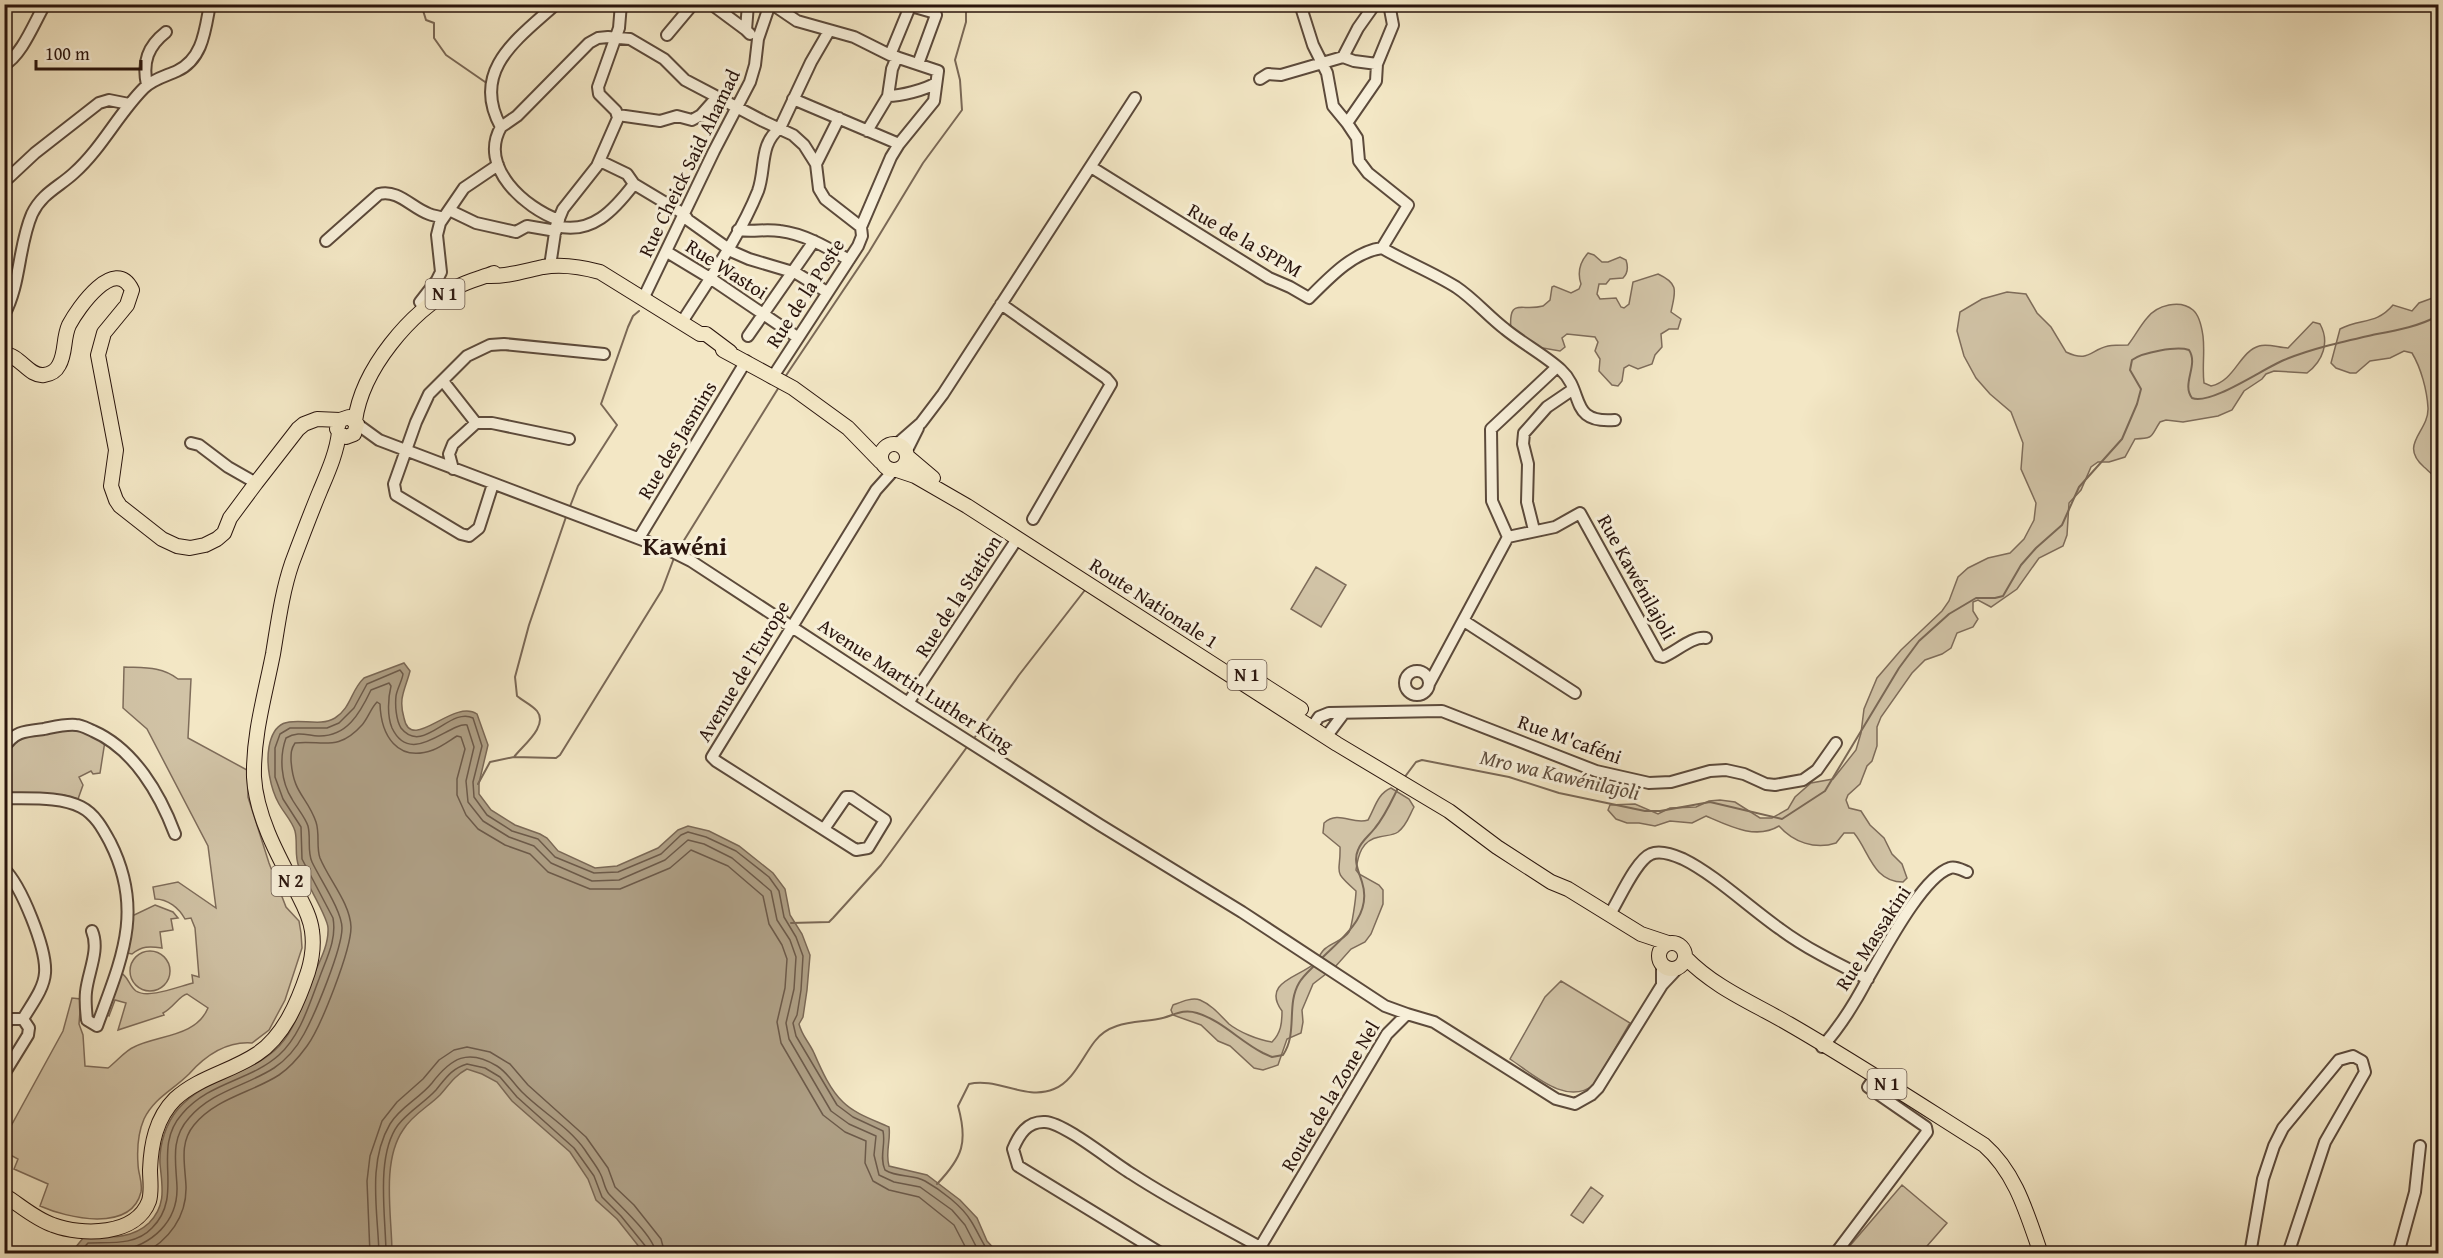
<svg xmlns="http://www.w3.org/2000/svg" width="2443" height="1258" viewBox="0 0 2443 1258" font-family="'Gentium Book Plus',serif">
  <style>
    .green { fill: #d1c3a6; stroke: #7e6c5a; stroke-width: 1.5 }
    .water { fill: #afa086; stroke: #7a6856; stroke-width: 1.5 }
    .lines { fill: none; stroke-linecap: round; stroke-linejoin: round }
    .shore { stroke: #6c5a4a; stroke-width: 1.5 }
    .stream { stroke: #7a6856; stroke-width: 2 }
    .minor-casing { stroke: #5c4a3b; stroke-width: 14 }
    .major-casing { stroke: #2a150d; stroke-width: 16 }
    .minor { stroke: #f7efd9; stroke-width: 10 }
    .major { stroke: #f3e7c5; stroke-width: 14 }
    .labels { text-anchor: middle; stroke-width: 6; stroke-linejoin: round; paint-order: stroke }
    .shield { fill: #f7efd9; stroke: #68564a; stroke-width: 1.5 }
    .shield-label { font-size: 18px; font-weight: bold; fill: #2a150d }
    .street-label { font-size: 20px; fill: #2a150d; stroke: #f7efd9 }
    .water-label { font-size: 21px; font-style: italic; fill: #5f4d3d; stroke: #f7efd9 }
    .district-label { font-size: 26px; font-weight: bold; fill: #2a150d; stroke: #f7efd9 }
  </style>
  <rect width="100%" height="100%" fill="#f3e7c5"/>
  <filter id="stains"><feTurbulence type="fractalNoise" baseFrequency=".00333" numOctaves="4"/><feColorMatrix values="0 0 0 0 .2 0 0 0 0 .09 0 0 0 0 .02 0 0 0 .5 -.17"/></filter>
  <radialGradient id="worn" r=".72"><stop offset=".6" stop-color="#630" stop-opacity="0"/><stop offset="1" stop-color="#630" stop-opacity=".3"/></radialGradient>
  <!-- green -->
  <path class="green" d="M1588,253L1594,255L1602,262H1608L1620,257L1626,260C1628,266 1628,273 1623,278L1610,279L1606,284H1599L1597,294L1600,299L1616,298L1621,307L1624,308L1629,304L1633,282L1658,274C1680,284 1675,292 1671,312L1681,319L1678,329H1669L1661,334L1662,347L1655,355L1652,364L1638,369L1629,365L1624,368L1622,381L1618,386L1612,385L1599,371L1600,359L1595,351L1598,342L1595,337L1567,334L1562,338L1565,347L1560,351L1537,347L1511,331C1508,296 1521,312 1543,306L1550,300L1552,287L1554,286L1571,293L1579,289L1581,284C1577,272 1580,262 1588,253Z
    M2007,292L2026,294L2037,313L2051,327L2066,352C2089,363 2090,350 2108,346C2114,345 2122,345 2128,345C2135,336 2140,326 2147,318C2157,305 2180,299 2193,310C2199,315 2202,329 2203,336C2205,352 2202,367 2204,383L2211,386C2235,381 2239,352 2259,346C2268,343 2279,348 2288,348L2313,322L2320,324C2330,342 2323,361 2307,373L2274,371L2266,374L2262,379L2244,391L2232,410L2218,416L2183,422L2166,420L2160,422C2150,437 2155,438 2135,439L2125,457L2109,462H2098L2091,467L2081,490L2069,503L2067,535L2063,546L2039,558L2017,589L1991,607L1978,600L1973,602V611L1978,619L1973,627L1957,633L1951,648L1942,654L1925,660L1912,673L1881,717L1877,727V746L1872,761L1867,766L1860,784L1848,795L1846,800L1849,808L1861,811L1870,825L1884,838L1892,854L1902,864L1907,878L1903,882C1873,882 1869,851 1854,833H1844L1836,843C1815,850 1793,842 1779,826C1756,840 1729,826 1706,816L1692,823L1670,821L1655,826L1639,823H1627L1616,819L1608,810L1610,805L1635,804L1658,814L1670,808L1696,807L1709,801L1720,800L1735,802L1760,818H1772L1788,809L1795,797L1811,783L1833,779L1856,750L1861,733L1864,709L1877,678L1901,650L1942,611L1949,601L1958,577L1968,568L1988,558L2010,553L2024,539L2034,520L2036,503L2021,469L2023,443L2011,412L1990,394L1976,378L1964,356L1957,331L1960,312L1982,299Z
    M2438,296V477C2432,476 2429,471 2424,467C2398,444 2429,432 2428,408C2427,390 2421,368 2412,353L2404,351L2390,358L2370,361L2356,373H2350L2336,368L2331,363L2340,329C2361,318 2376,325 2393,305L2412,311L2419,303Z
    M1316,567L1346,585L1321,627L1291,609Z
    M124,667C144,668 161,666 178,679H191L188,738L247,770L248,797L269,863L286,907L299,921L301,933L302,948L285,1000L269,1030L252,1043C226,1041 206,1055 189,1074C173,1090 154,1098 144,1119C138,1133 137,1150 138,1164C138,1174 143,1182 141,1192C131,1233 67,1218 40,1206L48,1184L14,1169L18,1159L5,1152V1137L63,1031L72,998L81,999L79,1024L83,1035L85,1066L108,1068C116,1062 126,1050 134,1047C158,1035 196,1037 208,1008L187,994C180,995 173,1008 163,1013L164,1015L118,1030L126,1003L115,1000L109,1016L105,1014L121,973C128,976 129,986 136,991C148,999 177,987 193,983L192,975L199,977L195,928L191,918L185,919C179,908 168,899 155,899L153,887L178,882L216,908L208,846L147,729L123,708Z
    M78,729L105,741L100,773L93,774L91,771L79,777L83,785L78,799L64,795L5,794C5,783 3,770 5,760C10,730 55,732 78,729Z
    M1391,788L1409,799L1414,807C1409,816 1407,825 1398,832C1392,836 1386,835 1379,837C1362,840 1358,855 1356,870L1359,874L1379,885L1383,890V904L1371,934L1365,942L1351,949L1335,967L1313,984L1302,1010L1303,1022L1301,1033L1287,1039L1278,1065L1263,1070L1254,1068L1230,1046L1218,1041L1201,1025L1173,1015L1171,1010L1173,1005C1181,1002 1192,997 1200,1000C1212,1005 1220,1015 1229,1024C1239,1032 1258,1040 1272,1042C1281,1033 1282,1023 1282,1011C1261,982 1300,977 1315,963C1319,958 1321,951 1326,948C1333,942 1344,940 1349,932C1352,927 1356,897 1356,891C1331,869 1341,875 1340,847L1323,833L1324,823C1339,810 1352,825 1368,820C1375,808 1377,794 1391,788Z
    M155,905L173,912L178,918L171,919L173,930L160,932L162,948C149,946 142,946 132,954L127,953L131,937L132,916Z
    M130 971a20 20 0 1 1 40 0a20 20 0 1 1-40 0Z
    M1561,981L1630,1023L1594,1085C1566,1106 1534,1075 1510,1059L1545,997Z
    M389,993L708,1253H305Z
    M1902,1185L1947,1223L1921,1253H1854L1848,1248Z
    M1591,1187L1603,1196L1583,1223L1571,1215Z"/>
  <!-- water -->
  <path class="water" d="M404,663L410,671C408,679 405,686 403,694C401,701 402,711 404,718C411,754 453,698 477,714L488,745L479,783V794L491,810L515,825L540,834L547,838L558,851L595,868L617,866L658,848L678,830L688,826L709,831L739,846L773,873L785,889L790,915L802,934L810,955L807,990L803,1017L799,1024C802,1036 809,1042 814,1053C821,1069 830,1090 843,1102C855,1114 874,1120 889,1127C891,1140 885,1153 889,1166L927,1175L960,1200L977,1218L987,1241L998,1253H644L617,1219L596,1200L588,1179L570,1152L512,1101L497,1082L482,1074L467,1069C454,1076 449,1085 440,1095C428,1107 412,1115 403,1130C381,1162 392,1217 392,1253L70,1254L84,1237C107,1237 131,1240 149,1223C167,1205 162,1186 160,1164C159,1145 166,1123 178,1109C205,1078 245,1076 274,1051C294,1034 301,1006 310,983C317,966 329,947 328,928C328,917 305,880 299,867C294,855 298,843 295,831C292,821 284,813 279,804C270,788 266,764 269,747C277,703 312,732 335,718C351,708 351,690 364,678Z"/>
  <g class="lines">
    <!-- shore -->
    <path class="shore" d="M78,1254L88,1243C110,1242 135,1246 152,1228C186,1194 150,1150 182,1114C209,1082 250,1081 279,1055C300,1036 309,1005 319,979C326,959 337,940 333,918L302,859L301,827L283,799L275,777V748L280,734L290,728H327L339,723L354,708L367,684L400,670L403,674C402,681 397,689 396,696C395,705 396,720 401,728C423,756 450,706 473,718L482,746L473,782L474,797L487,815L512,831L538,839L555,857L594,873L618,872L661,854L681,835L688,832L706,837L736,851L769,877L779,891L784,917L796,937L803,956L801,990L797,1015L793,1023L796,1036L837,1105L853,1117L883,1131C886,1145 879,1156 885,1170C898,1178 913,1174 925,1181C941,1190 962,1206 971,1221C978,1232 982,1243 990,1254
      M88,1254L92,1250C101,1250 110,1252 119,1251C152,1245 178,1222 177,1187C176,1162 170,1139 189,1118C212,1091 246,1086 274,1068C286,1060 297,1047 304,1034C315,1014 342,949 342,928C342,911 320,879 312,862C307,851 311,838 308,826C305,817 297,808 292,799C281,782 279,757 286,738C297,731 306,735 318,736C347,737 360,713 371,690L389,683L391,686C388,698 387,716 392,728C411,768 449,722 467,725L474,747L466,781L468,802L483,821L509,837L534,846L551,863L592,881L619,880L665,860L688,840L704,844L732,858L771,891L777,920L790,940L796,957L794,989L786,1023L789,1039L831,1111L849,1124L876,1136L874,1155L879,1175L894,1182L920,1187L952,1210L965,1225L980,1254
      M142,1254C169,1241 187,1216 186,1186C185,1164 179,1143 194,1125C216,1098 251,1093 279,1075C291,1067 299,1057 307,1046C321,1027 351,950 351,927C350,903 329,880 320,858C316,847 320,834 316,822C307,796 293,794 291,760C291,753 291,749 295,743C323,740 338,752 362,725C368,718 371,708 377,702L380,704C381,735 397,763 433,750C441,747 449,741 457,736L461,737L465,749L457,779V795L466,815L478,829L505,845L530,854L548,872L590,889H620L670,868L691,850L728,866L763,896L769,924L782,945L787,959L785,988L777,1022L781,1043L823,1115L845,1132L866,1141L865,1163L873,1181L889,1190L919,1197L954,1225L969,1254
      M370,1254L367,1181L370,1156L382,1121L397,1102L423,1079L439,1060L454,1050L467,1047L490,1052L510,1064L528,1085L586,1137L608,1168L615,1187L634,1205L661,1239L665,1254
      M379,1254C378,1212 367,1163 390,1124C400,1107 420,1098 432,1083C451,1058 468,1048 497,1066C508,1073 513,1083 522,1092C542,1112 569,1127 585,1150C590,1158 596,1165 600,1173C604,1180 604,1188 609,1194C620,1206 655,1237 656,1254
      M386,1254C386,1218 375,1156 398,1125C409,1111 424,1103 436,1090C445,1079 452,1068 467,1064L485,1068L500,1077L517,1097L574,1148L594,1176L602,1197L621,1216L647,1248L648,1254"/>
    <!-- stream -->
    <path class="stream" d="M421,4L426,20L434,23V38L446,55L488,84
      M785,377L869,252L923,163L962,110L960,80L955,60L966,22V4
      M569,509L578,486L617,425L601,404L628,327L633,316L639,311
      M678,550L779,387
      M975,737L1019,675L1085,590
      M514,757C522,746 549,726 537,711C532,705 523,701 517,696L515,677L529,625L567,514
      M1404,778L1416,762L1422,760L1509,777L1559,793L1645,811H1660L1710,802L1782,819L1825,791L1899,668L1919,641L1949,614L1976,598H1995L2003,596L2021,565L2036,548L2062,525L2079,487L2122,439L2137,404L2141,389L2130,370L2132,360C2143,352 2177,346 2189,350C2199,365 2181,384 2192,398C2210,406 2264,368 2284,360C2313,348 2346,341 2377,334C2399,330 2419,326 2438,316
      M478,784L490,762L514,757L556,758L560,755L662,590L674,558
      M791,923L829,922L833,918L881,865L967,747
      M1321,959C1342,938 1373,916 1362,882C1359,872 1353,861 1358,850C1361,841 1369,836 1375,828C1385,816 1391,802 1398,788
      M937,1184C963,1157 968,1142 958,1106L969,1084C997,1077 1026,1101 1054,1089C1073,1082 1083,1056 1095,1041C1110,1021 1136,1023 1158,1019C1172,1017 1181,1008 1197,1013C1221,1020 1241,1042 1263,1053L1272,1057L1283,1055C1298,1033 1286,1005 1299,983C1303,976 1310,970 1315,965"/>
    <!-- minor casing -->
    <g class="minor-casing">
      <path id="minor" d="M711,4L746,30
        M748,4L746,30L750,34
        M772,4L797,21L854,37L890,55L938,71L934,101L899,144L891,157L861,227L862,236L858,246L772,378
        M1300,4L1313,45L1327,73L1333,106L1347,123L1357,138L1359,161L1368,173L1408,205L1382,248
        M911,6L932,12L936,15L918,64
        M667,35L693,4
        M890,55L911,4
        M1343,57L1354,61L1377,64
        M4,65C22,55 34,23 45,4
        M1260,79L1268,74L1281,75L1343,57L1358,28L1375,4
        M147,85C142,62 148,46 166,32
        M888,96C900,96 925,90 936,83
        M793,99L899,144
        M618,115L660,121L677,116L692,120L701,115L717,97
        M1347,123L1376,81L1377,64L1393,25L1389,4
        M501,127L517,116L589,43L598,38L608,37L630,39L664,59L685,80L763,121L793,135L804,145L816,164L819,189L825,199L861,227
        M501,127C470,71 517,39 556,4
        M501,127C478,167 525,208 559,220
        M867,131L888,96L892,69L897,57
        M600,161L627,174L634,184L684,214L688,220L733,252L749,259L796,273L827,292
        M816,164L839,118
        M1091,167L1269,278L1290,287L1309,298C1329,278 1353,252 1382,248C1406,262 1432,272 1456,287C1474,299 1488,316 1505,329C1522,343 1546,356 1561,370C1585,392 1568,424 1615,420
        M4,182L35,153L99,103L109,100L129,104
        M449,210L476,223L516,232L527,226L556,231
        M556,226C592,235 614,210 634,184
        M738,230C752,232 766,229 780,231C805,234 828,248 849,260
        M326,241L379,194C398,189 412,208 429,214C433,216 439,216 443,218
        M667,252L710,278L797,337
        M550,266L556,226L563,209L597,166L618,118L616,111L599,94L598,87L619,28L621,4
        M643,299L714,151L750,82L755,65L758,39L770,4
        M1001,304L1106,378L1111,384L1033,519
        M425,309L420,302L437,280L441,272L437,235L440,223L464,188L498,165
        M4,315C21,284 18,246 32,214C42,193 59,187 74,173C102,148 118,114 144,88C153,79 166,76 177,71C203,59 205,30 210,4
        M682,322C708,281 740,236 758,191C766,169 759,144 780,128L811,62L829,31
        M748,336L814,241
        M443,381L476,423
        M357,424L379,440L669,550L691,561L908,703L1100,825L1242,912L1385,1006L1407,1014
        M191,443L199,445L228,467L256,483
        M897,444L921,423L943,394L1135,98
        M906,452L918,428
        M453,469L449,454L453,444L476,423H492L569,439
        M493,484L479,528L469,536L461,534L396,495L394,484L416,422L429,394L467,356L490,345L504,344L604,354
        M1534,530L1527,502L1528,464L1523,444L1524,433L1547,407L1572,390
        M1508,537L1492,501L1491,429L1557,367
        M639,538L746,361
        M1464,621L1575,693
        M1405 683a12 12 0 1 1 24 0a12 12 0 1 1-24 0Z
        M1429,684L1508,537L1555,527L1580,513L1659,656L1663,657C1676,652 1692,636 1706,638
        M908,703L1017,539
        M1312,727L1319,717L1329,713L1442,711L1596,771L1649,783L1671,782L1710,771L1726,770L1744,774L1766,784L1775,785L1803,780L1817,770L1836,743
        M1326,737L1344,713
        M4,748C14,731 26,731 44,729C54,727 65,724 76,725C82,725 88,729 93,731C134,749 160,794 175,834
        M4,798C28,799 60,796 81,807C95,814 103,829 110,842C145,911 121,960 97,1026L87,1020C86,1011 85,1001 86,992C88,972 100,950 92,931
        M824,829L846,797H851L885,820L868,848L856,850L716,761L712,757L876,490L893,471
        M4,869C21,885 47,949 45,973C44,989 31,1005 23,1019
        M1610,914C1619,900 1636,860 1651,854C1660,850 1674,855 1683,859C1714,874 1750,908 1780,929C1807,949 1838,964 1868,979
        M1662,985V965
        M4,1027L9,1019H23L29,1028L28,1035L4,1074
        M1822,1047C1839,1028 1856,1001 1868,978C1883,953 1922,877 1950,868C1955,866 1962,870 1967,872
        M1162,1254L1018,1166L1013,1149C1019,1135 1027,1121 1045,1122C1065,1123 1113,1163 1132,1174C1173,1201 1217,1223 1260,1247
        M1256,1254L1387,1034L1407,1014L1434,1022L1556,1099L1575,1104L1591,1095L1598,1088L1662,985L1677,969
        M1835,1254L1927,1132L1926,1127L1868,1087L1875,1077
        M2250,1254L2263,1179L2274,1146L2283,1128L2339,1060L2353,1056L2362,1061L2365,1072L2325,1142L2288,1254
        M2398,1254L2415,1192L2420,1146"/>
    </g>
    <!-- major casing -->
    <g class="major-casing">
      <path id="major" d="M486,276C506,277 524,271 543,267C561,264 582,267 600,272L700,334H706L730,352
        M723,350L793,388L848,428L881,462
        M4,354C20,355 29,377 44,375C51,374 56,371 59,365C66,353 63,338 69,325C78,308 115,255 132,290L127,305L104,333L98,355L116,450L111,486L116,500L120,506L162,539L177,546L190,548L205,545L217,539L224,533L230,518L256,483L298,429L304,424L317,419L340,420L349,417L357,424L354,434L346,437L340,434L337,429L340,420
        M355,421C362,369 410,312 455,288C467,281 481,278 494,273
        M881 457a13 13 0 1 1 26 0a13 13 0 1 1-26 0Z
        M907,456L933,478
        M897,470L915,476L967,506L1337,744L1449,811L1497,847L1551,882L1568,889L1641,934L1668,943
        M1262,684L1301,709
        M1659 956a13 13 0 1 1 26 0a13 13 0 1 1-26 0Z
        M1685,957C1715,988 1753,1003 1789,1024C1855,1062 1919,1104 1984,1145C2016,1173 2027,1214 2041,1254
        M4,1195C20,1205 35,1219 53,1225C82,1236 136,1236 149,1201C152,1191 150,1180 150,1170C151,1144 156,1118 175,1099C199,1077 230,1072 257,1054C284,1036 298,1002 308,972C312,959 314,945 312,931C310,914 300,899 293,884C276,852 256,814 254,777C253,735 265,695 273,654C278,624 282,592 292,563C301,539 310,515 320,491C328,472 337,452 339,432"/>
    </g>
    <!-- minor -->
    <use href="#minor" class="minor"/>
    <!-- major -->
    <use href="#major" class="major"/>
  </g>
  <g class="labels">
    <!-- shield labels -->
    <g class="shield">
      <rect x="425.5" y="279" width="39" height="30" rx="4.5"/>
      <rect x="1227.5" y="660" width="39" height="30" rx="4.5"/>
      <rect x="271.5" y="866" width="39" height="30" rx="4.5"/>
      <rect x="1867.5" y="1069" width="39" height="30" rx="4.5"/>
    </g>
    <g class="shield-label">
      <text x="445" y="300">N 1</text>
      <text x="1247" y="681">N 1</text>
      <text x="291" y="887">N 2</text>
      <text x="1887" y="1090">N 1</text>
    </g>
    <!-- street labels -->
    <g class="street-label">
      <text transform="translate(689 163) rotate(-64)" y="7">Rue Cheick Said Ahamad</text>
      <text transform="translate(1245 240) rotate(30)" y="7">Rue de la SPPM</text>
      <text transform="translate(727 269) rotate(33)" y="7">Rue Wastoi</text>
      <text transform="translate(805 293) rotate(-57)" y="7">Rue de la Poste</text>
      <text transform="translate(677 440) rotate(-59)" y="7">Rue des Jasmins</text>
      <text transform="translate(1637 577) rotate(61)" y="7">Rue Kawénilajoli</text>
      <text transform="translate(958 596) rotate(-57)" y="7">Rue de la Station</text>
      <text transform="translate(1154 603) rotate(33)" y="7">Route Nationale 1</text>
      <text transform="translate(743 671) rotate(-59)" y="7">Avenue de l’Europe</text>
      <text transform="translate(916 685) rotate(33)" y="7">Avenue Martin Luther King</text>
      <text transform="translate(1570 739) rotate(20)" y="7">Rue M'caféni</text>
      <text transform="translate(1873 938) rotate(-57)" y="7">Rue Massakini</text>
      <text transform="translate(1330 1096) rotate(-59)" y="7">Route de la Zone Nel</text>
    </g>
    <!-- water labels -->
    <g class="water-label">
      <text transform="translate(1560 775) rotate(13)" y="7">Mro wa Kawénilajoli</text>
    </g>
    <!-- district labels -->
    <g class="district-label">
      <text x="685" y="555">Kawéni</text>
    </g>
  </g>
  <!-- margin -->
  <rect width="2443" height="1258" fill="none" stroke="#f3e7c5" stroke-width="24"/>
  <rect x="6" y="6" width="2431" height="1246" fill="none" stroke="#2a150d" stroke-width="3"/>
  <rect x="12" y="12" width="2419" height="1234" fill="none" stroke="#2a150d" stroke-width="1.5"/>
  <!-- scale -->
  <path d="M36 60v9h105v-9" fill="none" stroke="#2a150d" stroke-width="3"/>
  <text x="45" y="60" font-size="18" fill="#2a150d" stroke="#f7efd9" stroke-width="4.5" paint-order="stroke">100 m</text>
  <rect width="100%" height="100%" filter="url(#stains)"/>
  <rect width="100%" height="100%" fill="url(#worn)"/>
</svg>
